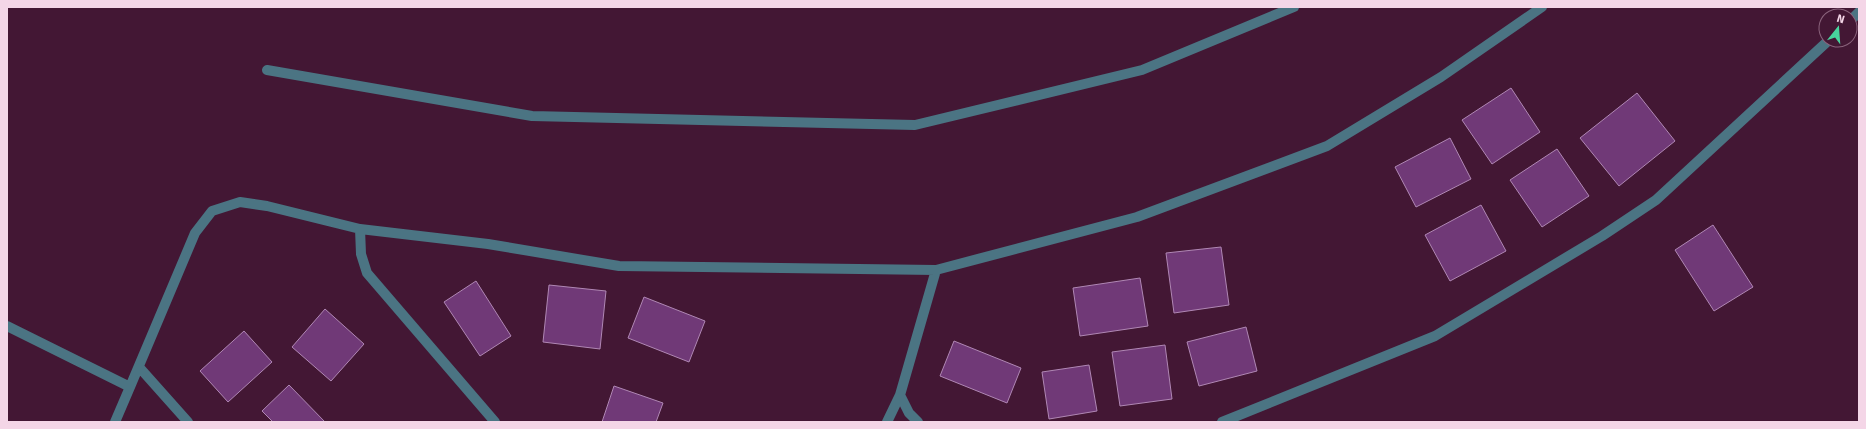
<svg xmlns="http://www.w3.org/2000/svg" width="1866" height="429" viewBox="0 0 1866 429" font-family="Signika,sans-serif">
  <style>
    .building { fill: #703977; stroke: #b087b4 }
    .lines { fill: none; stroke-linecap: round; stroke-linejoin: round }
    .minor { stroke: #4b7483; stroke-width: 10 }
  </style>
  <rect width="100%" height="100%" fill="#431734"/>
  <!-- building -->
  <path class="building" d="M1511,88L1540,132L1492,164L1462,120Z
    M1637,93L1675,141L1619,186L1580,138Z
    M1450,138L1471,179L1416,207L1395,167Z
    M1557,149L1589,196L1542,227L1510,180Z
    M1481,205L1506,251L1450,281L1425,235Z
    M1713,225L1753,287L1714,311L1675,250Z
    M1221,247L1229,305L1174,313L1166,253Z
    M1140,278L1148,326L1080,336L1073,288Z
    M476,281L511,336L480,356L444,302Z
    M549,285L606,291L600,349L543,342Z
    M644,297L705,321L689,362L628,338Z
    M325,309L364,344L331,381L292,347Z
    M1246,327L1257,371L1199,386L1187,342Z
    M244,331L272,362L228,402L200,371Z
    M954,341L1021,368L1007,403L940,376Z
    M1165,345L1172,399L1120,406L1112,352Z
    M1089,365L1097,411L1049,419L1042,372Z
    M289,385L325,422H273L262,411Z
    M614,386L663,403L656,422H602Z"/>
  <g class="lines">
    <!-- minor -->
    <path class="minor" d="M1850,21L1859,12
      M267,70L532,116L915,125L1142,70L1294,7
      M360,229L361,254L367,273L495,422
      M7,326L130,387L115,422
      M139,367L188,422
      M130,387L195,233L212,211L240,202L267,206L360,229L488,244L619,266L936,270L1137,217L1327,146L1441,77L1542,7
      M887,422L900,395
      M918,422L909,413L900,395L936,270
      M1222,422L1435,336L1602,236L1656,200L1829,40"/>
  </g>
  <!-- border -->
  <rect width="1866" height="429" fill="none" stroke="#f4d6e7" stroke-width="16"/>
  <!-- north arrow -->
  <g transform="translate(1838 28) rotate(17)"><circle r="19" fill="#431734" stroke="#8a637c"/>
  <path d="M0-3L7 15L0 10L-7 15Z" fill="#48d49d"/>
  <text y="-6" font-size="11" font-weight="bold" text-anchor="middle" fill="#f4d6e7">N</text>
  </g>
</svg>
